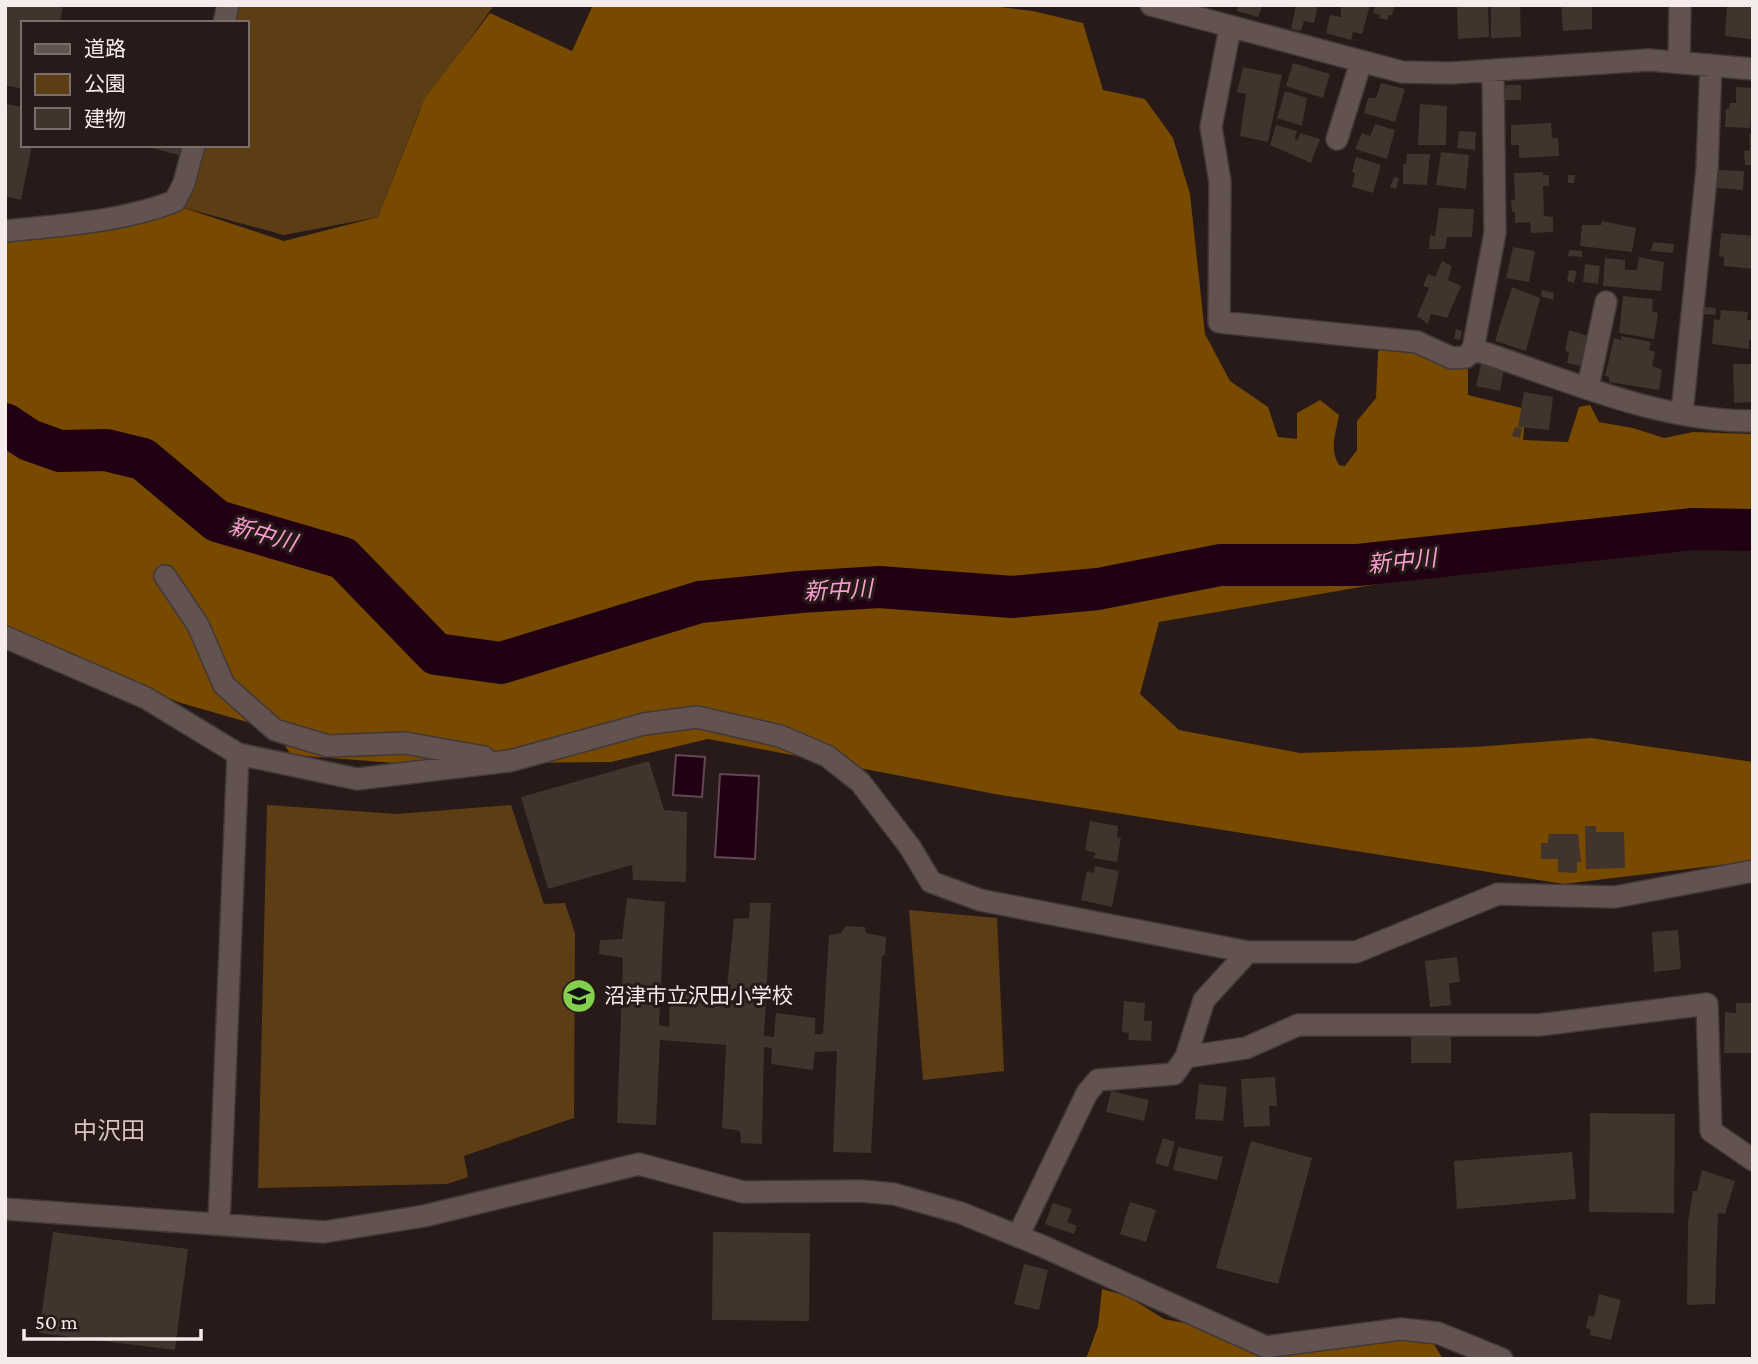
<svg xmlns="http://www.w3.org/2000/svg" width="1758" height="1364" viewBox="0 0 1758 1364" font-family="'Crimson Pro','Noto Sans JP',serif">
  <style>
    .green { fill: #5d3e14 }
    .forest { fill: #774a00 }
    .water { fill: #210013; stroke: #614654; stroke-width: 2 }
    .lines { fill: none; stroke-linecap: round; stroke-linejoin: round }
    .river { stroke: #210013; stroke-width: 42 }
    .building { fill: #40342d }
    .minor-casing { stroke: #423837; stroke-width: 24 }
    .minor { stroke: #625350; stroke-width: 21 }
    .labels { text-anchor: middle; stroke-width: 6; stroke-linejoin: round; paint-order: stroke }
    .poi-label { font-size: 21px; fill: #f5ebea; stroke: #271a18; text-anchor: start }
    .water-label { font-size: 23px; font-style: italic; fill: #fa9cd0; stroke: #271a18 }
    .quarter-label { font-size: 24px; fill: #d5c3c0; stroke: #271a18 }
  </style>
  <rect width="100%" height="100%" fill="#271a18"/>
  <!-- green -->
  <path class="green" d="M231,5H494L420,109L378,217L284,235L181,207L194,145H247V23H226Z
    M267,805L397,814L511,805L544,904L565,903L575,933L574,1118L464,1156L468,1177L447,1184L258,1188Z
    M909,910L997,918L1004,1071L923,1080Z"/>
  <!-- forest -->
  <path class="forest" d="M593,5H984L1033,11L1083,23L1103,90L1145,99L1173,138L1190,194L1205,334L1230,381L1268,407L1278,437L1297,439V413L1320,400L1339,415C1336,433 1329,449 1339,465L1345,466L1357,450V421L1376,398L1378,352L1392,335L1447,364L1468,369V395L1526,409L1523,440L1568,442L1579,407L1590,405L1599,422L1633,428L1664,438L1693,432L1753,434V547L1545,555L1159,622L1140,694L1179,730L1300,753L1475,747L1591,738L1753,762V861L1564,884L995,794L708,739L611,762L408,764L291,755L275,730L181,703L5,633V239L181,207L284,241L378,217L424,100L490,13L572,51Z
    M1102,1289L1127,1296L1164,1319L1224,1331L1272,1347L1394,1330L1434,1344L1443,1359H1086L1098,1326Z"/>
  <!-- water -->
  <path class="water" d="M676,755L705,757L702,797L673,795Z
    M720,774L759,776L755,859L715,857Z"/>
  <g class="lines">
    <!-- river -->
    <path class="river" d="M5,424L29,440L60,451L106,450L143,459L217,521L343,558L436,654L501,663L700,602L800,592L879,587L1012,597L1098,589L1220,565H1358L1693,529L1753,530"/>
  </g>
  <!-- building -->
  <path class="building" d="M5,5L63,6L60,23H23V89L5,85Z
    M1238,5H1263L1258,17L1237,11Z
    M1296,5H1318L1314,23L1304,21L1301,31L1291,29Z
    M1341,5H1370L1362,34L1353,32L1351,40L1326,33L1330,15L1341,17Z
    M1376,5H1395L1392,15H1389L1387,20L1379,18L1380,15L1373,13Z
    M1457,5H1488L1489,37L1458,39Z
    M1491,5H1520L1521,37L1491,38Z
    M1561,5H1592V29L1563,31Z
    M1727,5H1753L1751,39L1725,36Z
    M1293,63L1330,74L1323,98L1286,86Z
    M1243,67L1282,75L1268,142L1240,136L1246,94L1237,92Z
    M1381,83L1405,89L1395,122L1364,113L1368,98H1376Z
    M1506,85H1521V100H1504Z
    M1736,87L1753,88L1750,128L1725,127L1726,109H1729L1730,103H1736Z
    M1285,91L1307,98L1302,126L1277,118Z
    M5,104L23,107V145H32L21,200L5,196Z
    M1420,104L1447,106L1446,145H1418Z
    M1551,123L1552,138H1558L1559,156L1519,158V145H1511V125Z
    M1375,124L1395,130L1387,159L1355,149L1362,133L1370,136Z
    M1276,125L1297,131L1295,139L1298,140L1300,133L1320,139L1311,163L1270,145Z
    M1459,131L1476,132L1475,150L1457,148Z
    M1753,133V165H1745L1744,151L1750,150L1749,134Z
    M140,145H184L182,156Z
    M1441,152L1469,155L1466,189L1436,185Z
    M1407,154H1430L1427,185L1403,184V164H1406Z
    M1356,157L1381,165L1373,193L1352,187L1355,173L1352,172Z
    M1718,170L1744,171L1743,190L1717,188Z
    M1543,172V175H1549V186H1543L1544,216L1553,217V232L1531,233L1530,222L1515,223V212H1512L1511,200H1515L1514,173Z
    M1568,175H1575L1574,183H1568Z
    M1394,177L1399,178L1396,189L1390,187Z
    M1439,208L1474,209L1472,237H1447L1445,249H1429L1430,235L1435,236Z
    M1602,221L1636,228L1632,252L1580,246L1582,225H1601Z
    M1721,233L1753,236V269L1724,266V257L1719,256Z
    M1653,242L1674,244L1673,253L1651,251Z
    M1513,247L1535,251L1529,282L1506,278Z
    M1569,250L1582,251V257L1568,256Z
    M1639,257L1664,262L1661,291L1603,286L1605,258L1625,260V270H1637Z
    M1442,261L1452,266L1448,280L1461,286L1447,318L1431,314L1428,324L1417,316L1429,288L1423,286L1428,274L1435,277Z
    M1585,264L1600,266L1598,284L1583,282Z
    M1569,270L1577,271L1574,283L1567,281Z
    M1512,287L1540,298L1526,351L1495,341Z
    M1542,290L1554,293L1553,300L1541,296Z
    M1623,296L1653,299L1652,311L1658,313L1654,339L1619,333Z
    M1704,307L1716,308L1715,315L1703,314Z
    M1721,310L1748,312L1747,320H1753V340H1749V349L1712,344L1714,319L1720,320Z
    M1456,329L1462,331L1460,340L1454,339Z
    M1569,330L1588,336L1587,368L1567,363L1569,352L1565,351Z
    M1621,336L1651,342L1649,350L1655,352L1652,366L1662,370L1659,390L1609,382V377L1605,376L1614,338L1621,340Z
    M1481,364L1504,369L1500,391L1476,386Z
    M1733,364H1753V402L1734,403Z
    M1524,392L1553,397L1549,430L1518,427Z
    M1515,427L1522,429L1520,438L1512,436Z
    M649,761L664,810L687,812L686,882L633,880L632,865L548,889L521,797Z
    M1090,821L1118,826L1117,837L1121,838L1117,862L1093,858L1096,853L1085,850Z
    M1585,826H1596V832H1624L1625,868L1586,869Z
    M1549,834H1578L1581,862H1577V873L1558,872V859H1541V843H1548Z
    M1095,866L1119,871L1112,907L1081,900L1087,871L1094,873Z
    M627,898L665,902L659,1025L669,1027L670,994L726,997L734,919L749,918L750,903H771L764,1036L774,1037L776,1013L815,1018V1034H823L829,935L841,933L846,926L865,927L866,933L886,937L885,955L882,956L871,1153L833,1152L837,1051L815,1052L813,1070L771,1064L772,1048L764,1047L762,1144L741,1143L740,1131L722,1128L726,1045L660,1040L656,1125L617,1123L623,958L599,954L600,940L622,939Z
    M1678,930L1681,969L1654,972L1652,932Z
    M1457,957L1460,982L1449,983L1451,1005L1430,1007L1425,961Z
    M1124,1001L1145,1003L1144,1021H1152L1151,1041L1128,1040L1129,1033L1122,1032Z
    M1736,1003H1753V1053H1724L1725,1012L1736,1013Z
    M1411,1036H1451V1063H1411Z
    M1275,1077L1277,1106H1269L1270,1126L1244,1127L1241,1079Z
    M1199,1084L1227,1087L1223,1121L1195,1119Z
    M1111,1091L1149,1100L1144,1121L1106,1112Z
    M1590,1113L1675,1114L1674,1213L1589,1212Z
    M1163,1138L1175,1142L1168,1167L1155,1163Z
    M1251,1141L1312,1158L1278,1284L1216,1268Z
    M1178,1147L1223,1157L1217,1180L1173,1170Z
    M1572,1152L1576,1199L1457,1209L1454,1161Z
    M1702,1170L1735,1181L1725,1214L1718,1213L1715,1304L1687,1305L1688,1221L1693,1191H1697Z
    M1130,1202L1156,1210L1146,1242L1120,1234Z
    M1053,1203L1072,1209L1067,1222L1077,1226L1074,1234L1045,1224Z
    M53,1232L188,1249L175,1350L39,1333Z
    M713,1232L810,1233L809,1321L712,1320Z
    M1024,1264L1048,1270L1039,1310L1014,1304Z
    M1599,1294L1621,1300L1611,1340L1590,1335L1591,1330L1586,1328L1589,1315L1594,1317Z"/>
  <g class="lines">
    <!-- minor casing -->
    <g class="minor-casing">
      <path id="minor" d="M1151,5L1402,72L1451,73L1649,60L1753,69
        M224,23L228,5
        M1230,28L1211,127L1220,182L1219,322L1417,342L1452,358L1466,357L1473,349C1562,378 1658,422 1753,421
        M1679,61L1680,5
        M1337,139L1361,62
        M5,231C62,225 122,222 175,201L184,183L194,145
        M1473,349L1495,233L1493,70
        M1588,387L1606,302
        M1682,413L1707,169L1711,65
        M165,576L198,625L224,685L275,730L328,746L405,743L484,757
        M5,637L146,698L238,754L357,779L510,761L644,724L697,717L780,736L827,756L860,782L910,847L931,882L980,900L1248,952H1356L1498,894L1615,897L1753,871
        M1186,1057L1246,1048L1298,1025H1539L1707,1004L1711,1131L1753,1160
        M5,1209L324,1232L424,1216L639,1164L743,1192L861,1191L894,1194L961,1213L1042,1246L1266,1347L1401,1329L1438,1333L1502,1359
        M219,1222L238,754
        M1018,1236L1087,1093L1098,1080L1174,1074L1186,1057L1204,1000L1248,952"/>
    </g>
    <!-- minor -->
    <use href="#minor" class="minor"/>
  </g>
  <!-- icons -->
  <defs>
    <g id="school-disc" transform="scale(1.75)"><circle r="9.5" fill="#83d04e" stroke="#271a18"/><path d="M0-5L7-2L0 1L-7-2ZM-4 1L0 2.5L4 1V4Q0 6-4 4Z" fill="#111"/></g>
  </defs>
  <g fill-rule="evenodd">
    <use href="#school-disc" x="579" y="996"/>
  </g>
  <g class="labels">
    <!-- poi labels -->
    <g class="poi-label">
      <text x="604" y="1003">沼津市立沢田小学校</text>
    </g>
    <!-- water labels -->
    <g class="water-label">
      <text transform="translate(263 534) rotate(16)" y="8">新中川</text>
      <text transform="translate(1402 561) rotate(-6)" y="8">新中川</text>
      <text transform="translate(838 590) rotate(-3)" y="8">新中川</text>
    </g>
    <!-- quarter labels -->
    <g class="quarter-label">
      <text x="109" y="1139">中沢田</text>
    </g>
  </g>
  <!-- border -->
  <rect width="1758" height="1364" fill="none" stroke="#f5ebea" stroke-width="14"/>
  <!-- legend -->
  <rect x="21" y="21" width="228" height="126" fill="#271a18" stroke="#796e6c" stroke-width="2"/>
  <rect x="35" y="44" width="35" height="10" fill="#625350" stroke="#796e6c" stroke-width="2"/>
  <text x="84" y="56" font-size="21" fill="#f5ebea">道路</text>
  <rect x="35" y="74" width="35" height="21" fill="#5d3e14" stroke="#796e6c" stroke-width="2"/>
  <text x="84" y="91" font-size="21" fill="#f5ebea">公園</text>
  <rect x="35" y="108" width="35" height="21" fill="#40342d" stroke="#796e6c" stroke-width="2"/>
  <text x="84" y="126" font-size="21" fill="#f5ebea">建物</text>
  <!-- scale -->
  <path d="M24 1329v10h177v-10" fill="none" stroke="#f5ebea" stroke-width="3.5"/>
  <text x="35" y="1329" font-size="21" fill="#f5ebea" stroke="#271a18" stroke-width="5" paint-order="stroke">50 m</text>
</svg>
